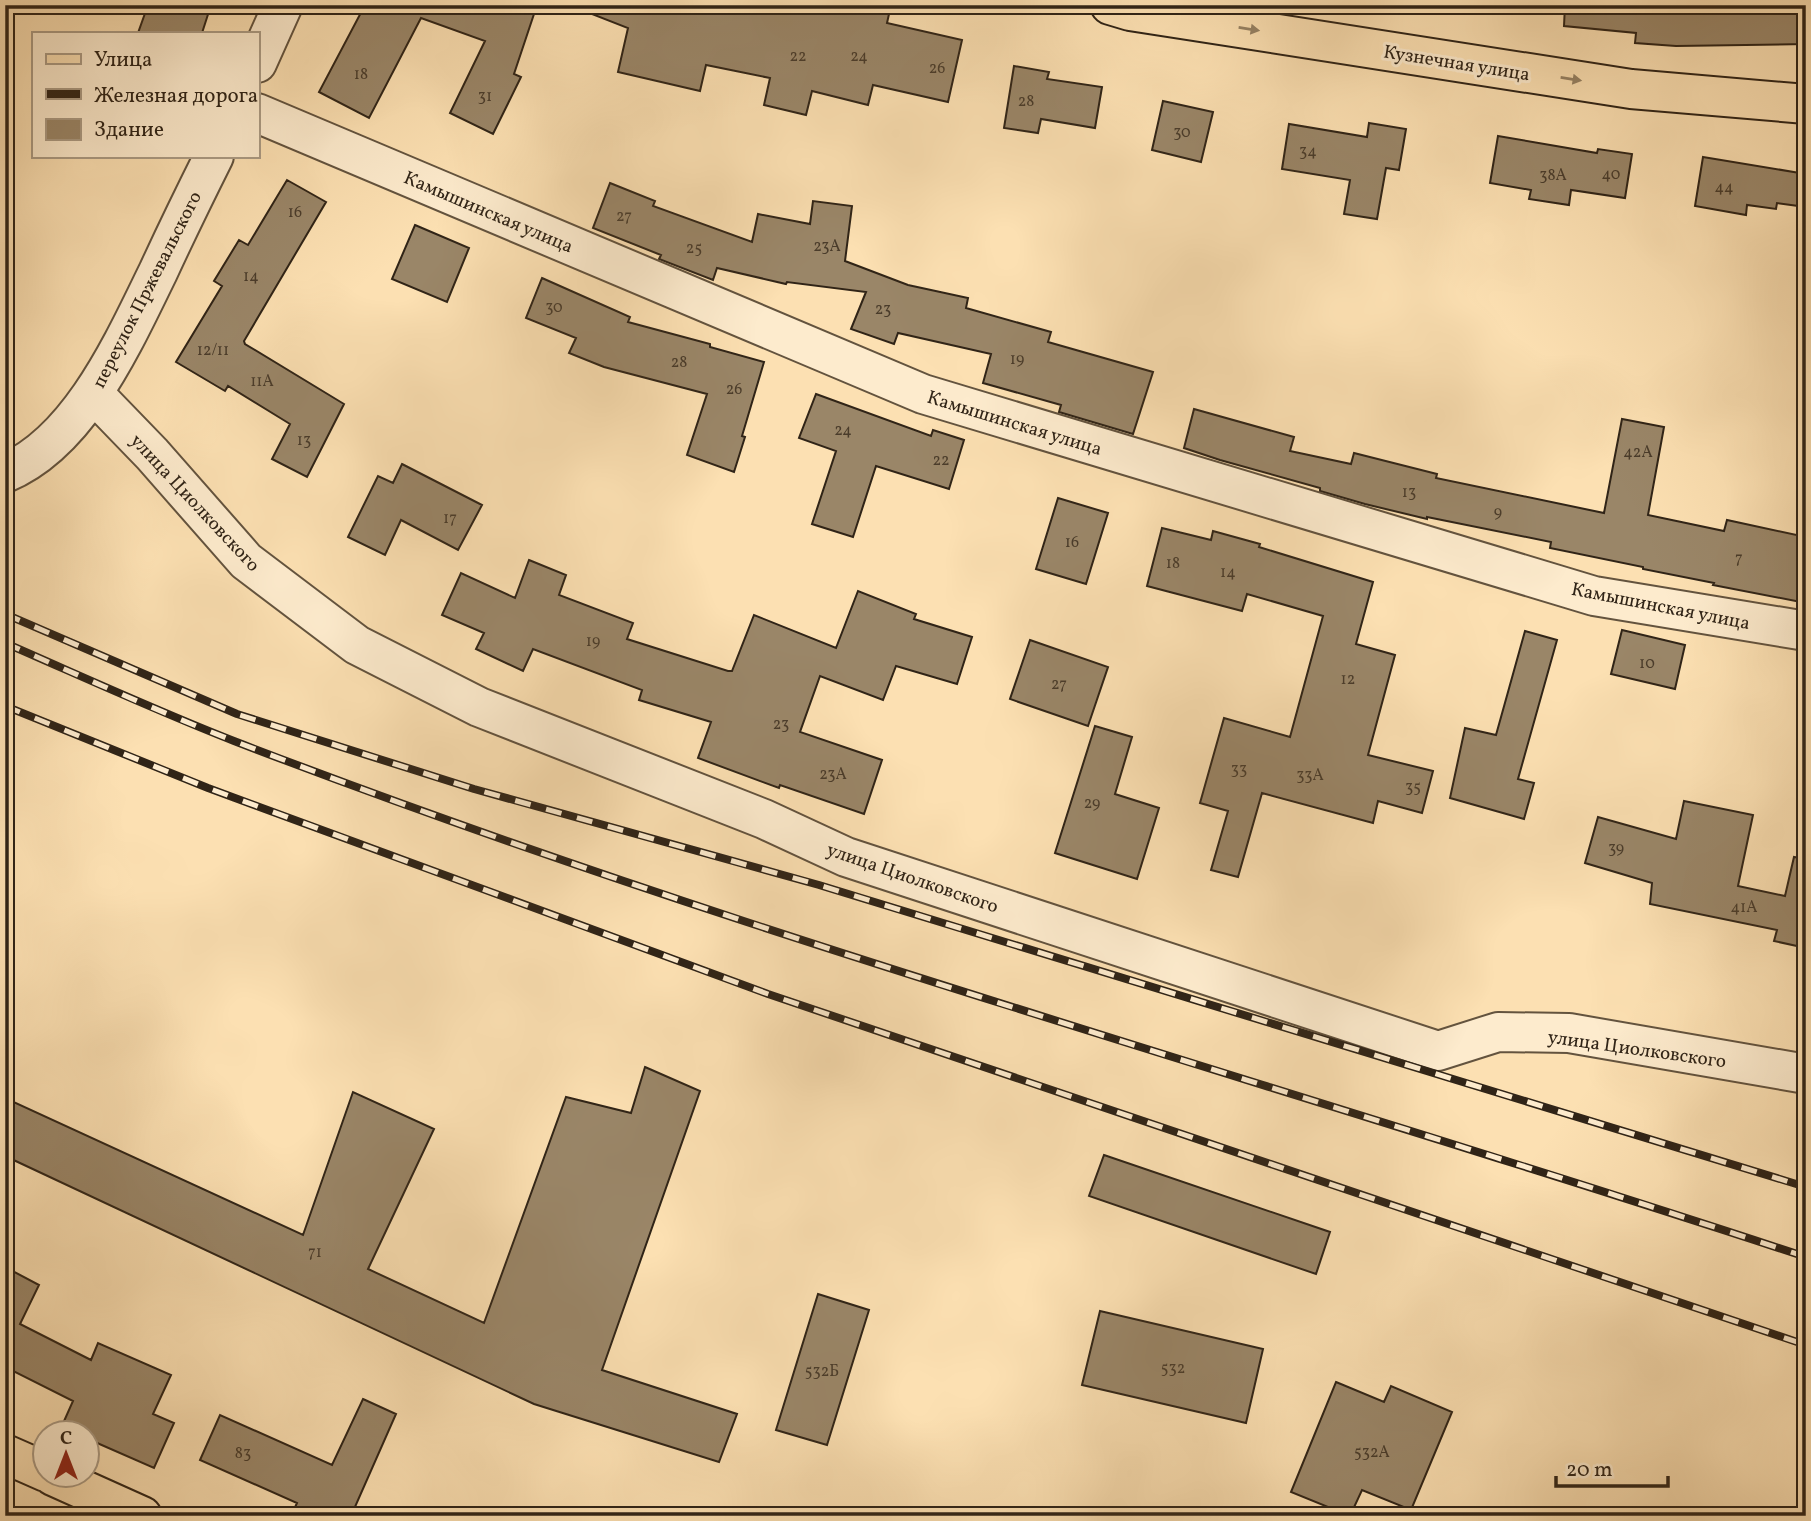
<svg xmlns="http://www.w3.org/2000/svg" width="1811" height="1521" viewBox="0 0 1811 1521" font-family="Vollkorn,serif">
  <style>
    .building { fill: #9a8668; stroke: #302417; stroke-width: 2 }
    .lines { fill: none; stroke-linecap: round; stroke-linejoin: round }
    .minor-casing { stroke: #63533e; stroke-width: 42 }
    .primary-casing { stroke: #302417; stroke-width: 42 }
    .trunk-casing { stroke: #302417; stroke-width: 42 }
    .minor { stroke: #fdebcd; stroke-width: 38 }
    .primary { stroke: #fce0b2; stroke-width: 38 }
    .trunk { stroke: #fce0b2; stroke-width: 38 }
    .rail-casing { stroke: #302417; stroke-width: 8 }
    .rail { stroke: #fdebcd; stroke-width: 5; stroke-dasharray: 16; stroke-linecap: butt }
    .oneway { fill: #968264 }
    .labels { text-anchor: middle; stroke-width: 6; stroke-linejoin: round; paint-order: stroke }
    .number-label { font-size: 16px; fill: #4a3c2b }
    .street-label { font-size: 19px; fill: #302417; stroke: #fdebcd }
  </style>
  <rect width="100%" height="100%" fill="#fce0b2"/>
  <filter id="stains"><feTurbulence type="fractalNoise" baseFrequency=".00286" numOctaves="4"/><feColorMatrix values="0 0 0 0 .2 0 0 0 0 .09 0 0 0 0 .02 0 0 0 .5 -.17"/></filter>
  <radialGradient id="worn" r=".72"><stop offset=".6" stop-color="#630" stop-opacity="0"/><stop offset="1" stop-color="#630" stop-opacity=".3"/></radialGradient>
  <!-- building -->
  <path class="building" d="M148,5H211L202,33H138Z
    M365,5H537L514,74L521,77L493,134L450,113L485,41L421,18L369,118L319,92Z
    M575,5H849L889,14L887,23L962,40L948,102L873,85L868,105L812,91L806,115L764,105L770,78L706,65L700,91L618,72L628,28L574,7Z
    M1565,5H1758V8H1806V44L1676,46L1635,43L1636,33L1564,26Z
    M1014,66L1049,72L1047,79L1102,87L1095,128L1041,119L1038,133L1004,128Z
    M1163,101L1213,112L1201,162L1152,150Z
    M1369,123L1406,129L1399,170L1386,168L1377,219L1344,214L1350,180L1282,169L1289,124L1367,137Z
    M1498,136L1597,153L1598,149L1632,154L1625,198L1571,190L1569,205L1529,199L1531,190L1490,183Z
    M1703,157L1806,174V207L1777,203L1776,209L1747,205L1746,215L1695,206Z
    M287,180L326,202L244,341L245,344L344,404L307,477L272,459L290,424L228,386L225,391L176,362L222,286L214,281L239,240L248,245Z
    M610,183L655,201L653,206L752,242L758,214L810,224L813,201L852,206L845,261L908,285L968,298L966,308L1051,332L1048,342L1153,372L1133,434L1059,412L1061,405L983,383L991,354L898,333L894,344L851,329L866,292L787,282L786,284L717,268L713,280L659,259L661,255L593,228Z
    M415,225L469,248L447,302L392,279Z
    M542,278L630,317L628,322L710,344V347L764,362L742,436L745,437L734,472L687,455L707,394L604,367L569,353L576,338L526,318Z
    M816,394L931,436L933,430L964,440L949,489L876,466L853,537L812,524L836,451L799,438Z
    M1194,409L1294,437L1290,451L1351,464L1354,453L1437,474L1436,478L1604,513L1622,419L1664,427L1648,515L1724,531L1727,520L1806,537V603L1713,585L1714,583L1643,569V567L1550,548L1551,542L1427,517V519L1365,504L1320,491V488L1220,460L1184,448Z
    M402,464L482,505L458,550L401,520L385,555L348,537L378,476L393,483Z
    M1058,498L1108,513L1086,584L1036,569Z
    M1162,528L1211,540L1213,531L1260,544L1259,547L1373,582L1356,644L1395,655L1368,755L1433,771L1422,813L1378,801L1373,823L1262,793L1238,877L1211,870L1228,811L1200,803L1224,718L1290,737L1323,616L1247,594L1242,611L1147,586Z
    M529,560L566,575L559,595L633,623L627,639L728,671H732L754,615L836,648L858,591L916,614L914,619L972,637L957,684L896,666L883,700L820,676L800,732L882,760L864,814L780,785L779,788L698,758L711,722L639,700L642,690L533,649L523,671L476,649L484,633L442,615L461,573L515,598Z
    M1622,630L1685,645L1675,689L1611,674Z
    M1525,631L1557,640L1518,779L1534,783L1524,819L1450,798L1465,728L1496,735Z
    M1030,640L1108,667L1088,726L1010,699Z
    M1095,726L1132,737L1115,794L1159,808L1137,879L1055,853Z
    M1684,801L1753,815L1738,886L1785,896L1794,857L1806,859V948L1774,941L1777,930L1650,904L1652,883L1585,863L1598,817L1676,839Z
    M645,1067L700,1091L602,1370L737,1414L719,1462L534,1404L5,1156V1098L303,1235L353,1092L434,1129L368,1269L484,1323L566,1097L631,1113Z
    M1104,1155L1330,1232L1316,1274L1089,1196Z
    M5,1267L39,1285L20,1324L91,1360L98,1343L171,1375L153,1414L174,1423L154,1468L88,1439V1433H75L61,1428L73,1401L5,1367Z
    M818,1294L869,1310L827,1445L776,1430Z
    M1100,1311L1263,1349L1246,1423L1082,1385Z
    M1336,1382L1384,1402L1391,1386L1452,1412L1411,1510L1362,1490L1350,1516L1291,1492Z
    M363,1399L396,1414L351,1516H291L297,1503L200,1460L220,1415L332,1465Z"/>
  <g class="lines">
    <!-- minor casing -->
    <g class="minor-casing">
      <path id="minor" d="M257,63L283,5
        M257,113L923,394L1594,596L1806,631
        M93,393L152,454L246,561L357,645L479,707L764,819L846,857L1438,1051L1498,1032L1569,1033L1806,1074
        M5,473C80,442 124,341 158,272C176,233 195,194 214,156"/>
    </g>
    <!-- primary casing -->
    <g class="primary-casing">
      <path id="primary" d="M1110,5L1130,11L1631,89L1806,104"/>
    </g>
    <!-- trunk casing -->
    <g class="trunk-casing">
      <path id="trunk" d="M5,1454L46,1472
        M53,1476L142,1516"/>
    </g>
    <!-- minor -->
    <use href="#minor" class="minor"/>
    <!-- primary -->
    <use href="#primary" class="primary"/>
    <!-- trunk -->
    <use href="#trunk" class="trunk"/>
    <!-- rail casing -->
    <g class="rail-casing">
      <path id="rail" d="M5,614L237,714L474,789L819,885L1806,1187
        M5,643C81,676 157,711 234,741C749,939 1282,1084 1806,1257
        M5,706L208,788L768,994L1806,1345"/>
    </g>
    <!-- rail -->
    <use href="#rail" class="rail"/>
  </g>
  <!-- one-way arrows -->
  <defs><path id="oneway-solid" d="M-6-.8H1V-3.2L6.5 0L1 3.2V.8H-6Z" transform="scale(1.75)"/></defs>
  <g class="oneway">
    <use href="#oneway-solid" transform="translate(1249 29) rotate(9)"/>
    <use href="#oneway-solid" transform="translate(1571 79) rotate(9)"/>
  </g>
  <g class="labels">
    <!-- number labels -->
    <g class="number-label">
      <text x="798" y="61">22</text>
      <text x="859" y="61">24</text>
      <text x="937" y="73">26</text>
      <text x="361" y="79">18</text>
      <text x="485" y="101">31</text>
      <text x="1026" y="106">28</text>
      <text x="1182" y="137">30</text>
      <text x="1308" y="156">34</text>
      <text x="1611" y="179">40</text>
      <text x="1553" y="180">38А</text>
      <text x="1724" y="192">44</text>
      <text x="295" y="217">16</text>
      <text x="624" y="221">27</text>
      <text x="827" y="251">23А</text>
      <text x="694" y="253">25</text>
      <text x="251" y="281">14</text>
      <text x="554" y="312">30</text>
      <text x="883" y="314">23</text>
      <text x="213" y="355">12/11</text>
      <text x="1017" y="364">19</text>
      <text x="679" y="367">28</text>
      <text x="262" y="386">11А</text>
      <text x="734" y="394">26</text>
      <text x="843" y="435">24</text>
      <text x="304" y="445">13</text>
      <text x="1638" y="457">42А</text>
      <text x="941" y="465">22</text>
      <text x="1409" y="497">13</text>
      <text x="1498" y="517">9</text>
      <text x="450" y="523">17</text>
      <text x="1072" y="547">16</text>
      <text x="1739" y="563">7</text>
      <text x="1173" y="568">18</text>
      <text x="1228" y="577">14</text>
      <text x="593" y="646">19</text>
      <text x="1647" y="668">10</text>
      <text x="1348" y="684">12</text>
      <text x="1059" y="689">27</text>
      <text x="781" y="729">23</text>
      <text x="1239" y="774">33</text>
      <text x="833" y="779">23А</text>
      <text x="1310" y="780">33А</text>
      <text x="1413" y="792">35</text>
      <text x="1092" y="808">29</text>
      <text x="1616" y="853">39</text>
      <text x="1744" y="912">41А</text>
      <text x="315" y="1257">71</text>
      <text x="1173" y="1373">532</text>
      <text x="822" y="1376">532Б</text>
      <text x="1372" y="1457">532А</text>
      <text x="243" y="1458">83</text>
    </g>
    <!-- street labels -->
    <g class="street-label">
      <text transform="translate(1457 62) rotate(9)" y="7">Кузнечная улица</text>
      <text transform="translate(489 211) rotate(23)" y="7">Камышинская улица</text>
      <text transform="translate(146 289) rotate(-63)" y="7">переулок Пржевальского</text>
      <text transform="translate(1015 422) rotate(17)" y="7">Камышинская улица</text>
      <text transform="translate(196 502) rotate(47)" y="7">улица Циолковского</text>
      <text transform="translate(1661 605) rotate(11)" y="7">Камышинская улица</text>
      <text transform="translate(913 877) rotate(19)" y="7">улица Циолковского</text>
      <text transform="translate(1637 1048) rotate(8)" y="7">улица Циолковского</text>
    </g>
  </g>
  <!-- margin -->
  <rect width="1811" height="1521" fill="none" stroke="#fce0b2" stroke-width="28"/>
  <rect x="7" y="7" width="1797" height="1507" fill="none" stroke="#302417" stroke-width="3.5"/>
  <rect x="14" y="14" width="1783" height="1493" fill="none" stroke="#302417" stroke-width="2"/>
  <!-- legend -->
  <rect x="32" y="32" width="228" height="126" fill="#fdebcd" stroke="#ab9b84" stroke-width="2"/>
  <rect x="46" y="54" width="35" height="10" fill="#fce0b2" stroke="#ab9b84" stroke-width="2"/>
  <text x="94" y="66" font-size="21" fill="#302417">Улица</text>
  <rect x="46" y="89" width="35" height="10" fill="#302417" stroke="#ab9b84" stroke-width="2"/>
  <text x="94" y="102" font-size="21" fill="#302417">Железная дорога</text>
  <rect x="46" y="119" width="35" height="21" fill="#9a8668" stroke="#ab9b84" stroke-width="2"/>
  <text x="94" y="136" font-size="21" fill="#302417">Здание</text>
  <!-- north arrow -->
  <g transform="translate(66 1454)"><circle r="33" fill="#fdebcd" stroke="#ab9b84" stroke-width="2"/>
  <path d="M0-5L12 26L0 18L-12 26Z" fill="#8f2418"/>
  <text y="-10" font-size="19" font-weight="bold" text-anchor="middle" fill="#302417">С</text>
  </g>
  <!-- scale -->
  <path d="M1556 1476v10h112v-10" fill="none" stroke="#302417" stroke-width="3.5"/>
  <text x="1566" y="1476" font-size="21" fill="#302417" stroke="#fdebcd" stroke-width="5" paint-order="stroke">20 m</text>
  <rect width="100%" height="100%" filter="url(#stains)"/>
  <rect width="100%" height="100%" fill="url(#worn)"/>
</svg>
